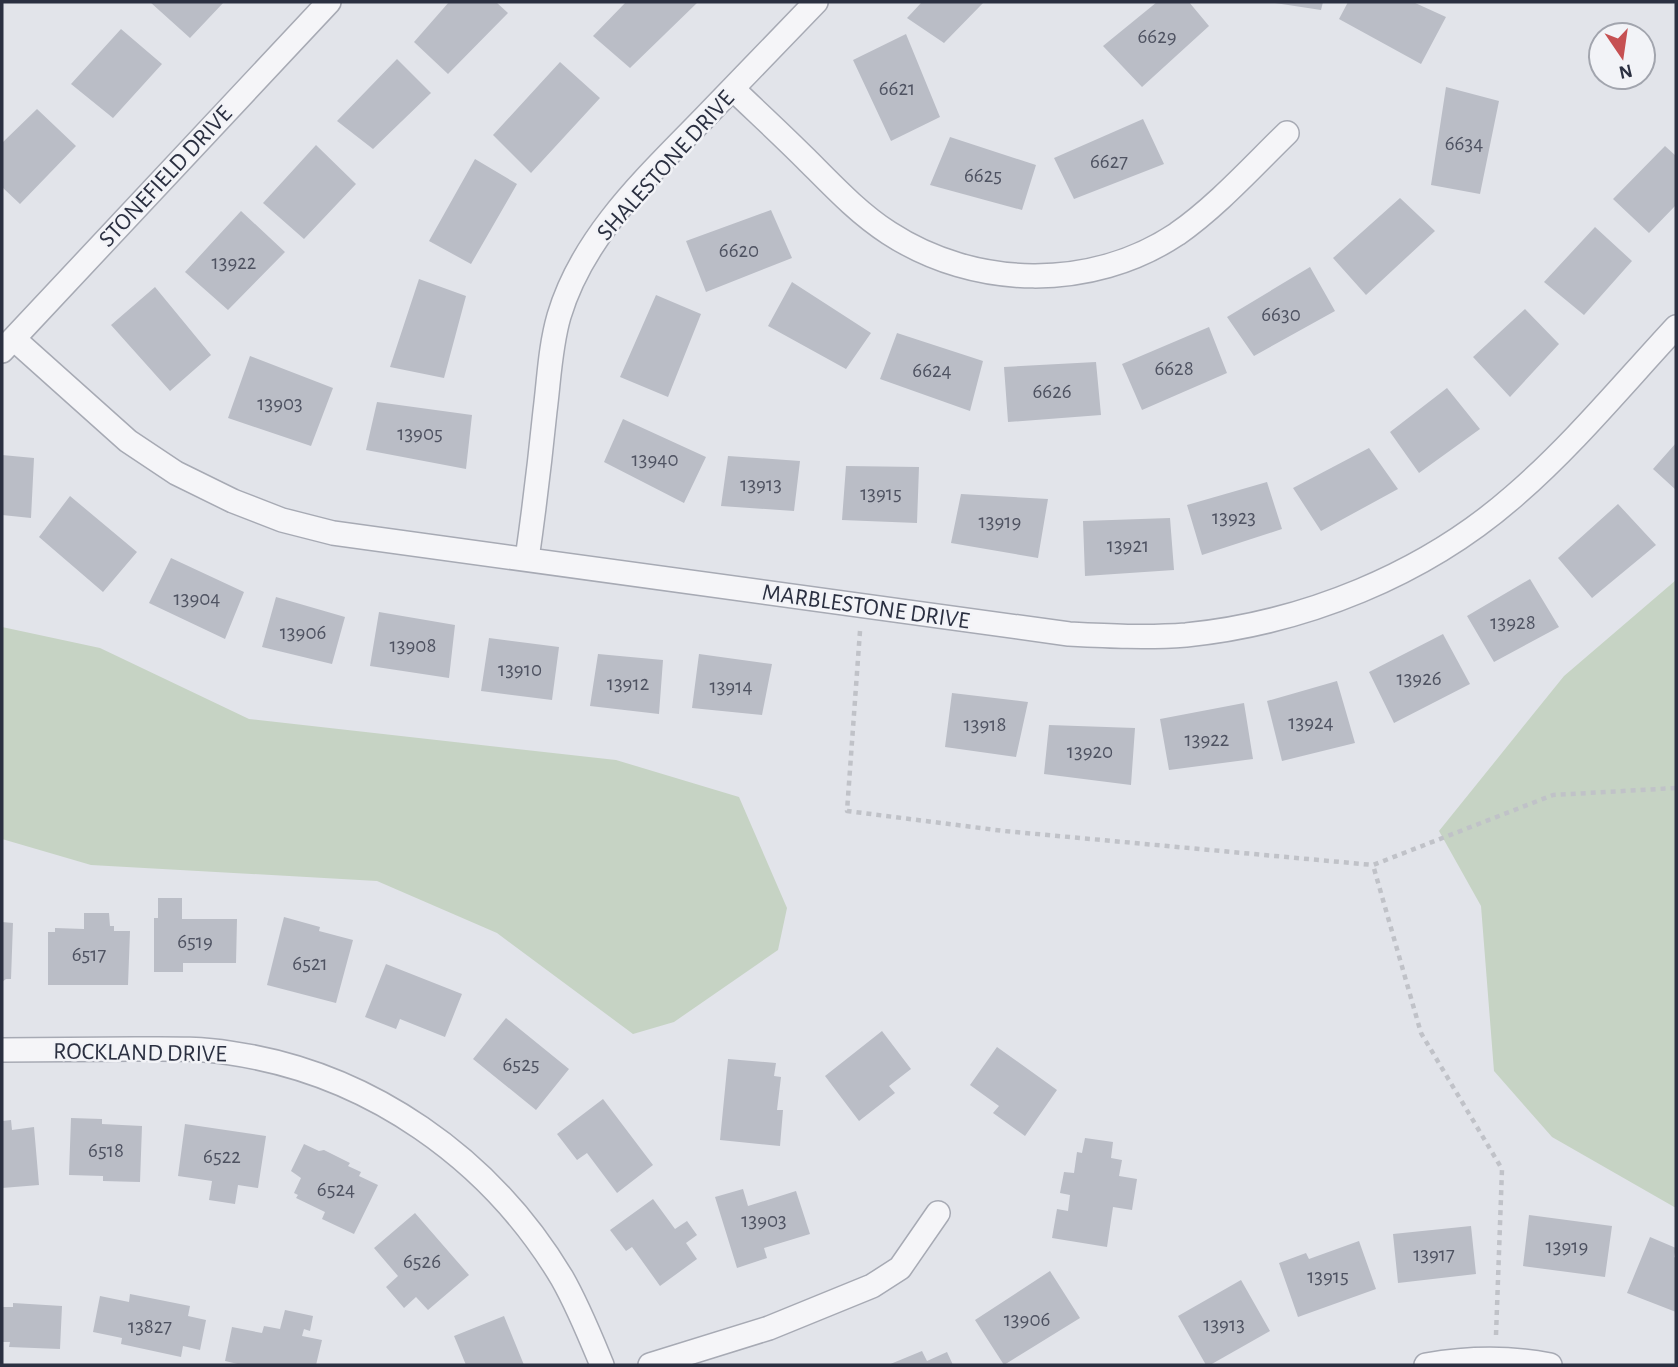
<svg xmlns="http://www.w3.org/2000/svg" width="1678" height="1367" viewBox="0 0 1678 1367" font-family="'Alegreya Sans',sans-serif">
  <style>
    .green { fill: #c6d3c4 }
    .building { fill: #babdc6 }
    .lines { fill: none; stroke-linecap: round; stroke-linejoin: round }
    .street-casing { stroke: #a7aab4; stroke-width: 26 }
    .path { stroke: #c0c2c8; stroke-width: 4.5; stroke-dasharray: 5 5; stroke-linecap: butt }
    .street { stroke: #f5f5f8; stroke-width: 23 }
    .labels { text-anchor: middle; stroke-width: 5; stroke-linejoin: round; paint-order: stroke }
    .number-label { font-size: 21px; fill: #4f5362 }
    .street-label { font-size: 24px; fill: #2b3041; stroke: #f2f3f7 }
  </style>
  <rect width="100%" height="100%" fill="#e2e4ea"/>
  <!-- green -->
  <path class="green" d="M1676,580V1208L1552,1137L1494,1071L1481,906L1439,831L1564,676Z
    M2,627L100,648L249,719L616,760L739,797L787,908L778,950L674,1022L633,1034L497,933L377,881L91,865L2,839Z"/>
  <!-- building -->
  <path class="building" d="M150,2H224L190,38Z
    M449,2H496L508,13L448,74L414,42Z
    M626,2H698L630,68L593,36Z
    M922,2H984L944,43L907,18Z
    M1157,2H1189L1209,26L1142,87L1103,46Z
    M1269,2H1323L1321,10Z
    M1348,2H1413L1446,17L1421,64L1339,19Z
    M121,29L162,64L113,118L71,84Z
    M906,34L940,117L891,141L853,60Z
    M397,59L431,93L373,149L337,121Z
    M560,62L600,98L531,173L493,135Z
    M1446,87L1499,101L1480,194L1431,185Z
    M37,109L76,146L20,204L2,187V143Z
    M1143,119L1164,164L1074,199L1054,158Z
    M950,137L1036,165L1022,210L930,185Z
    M316,145L356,184L304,239L263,203Z
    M1665,146L1676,156V205L1649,233L1613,199Z
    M475,159L517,184L471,264L429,241Z
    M1400,198L1435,231L1366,295L1333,258Z
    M771,210L792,258L706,292L686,241Z
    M241,211L285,252L228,310L185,272Z
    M1595,227L1632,261L1584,315L1544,282Z
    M1310,267L1335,311L1254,356L1227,317Z
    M419,279L466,296L444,378L390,367Z
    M792,282L871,333L846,369L768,326Z
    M155,287L211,355L170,391L111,325Z
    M656,295L701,314L668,397L620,377Z
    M1525,309L1559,344L1510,397L1473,357Z
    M1209,327L1227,373L1142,410L1122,364Z
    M897,333L983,361L970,411L880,379Z
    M250,356L333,388L311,446L228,418Z
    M1096,362L1101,415L1008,422L1004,367Z
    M1447,388L1480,429L1419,473L1390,432Z
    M377,402L472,415L466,469L366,450Z
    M623,419L706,457L684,503L604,462Z
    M1676,443V490L1653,469Z
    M1369,448L1398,489L1321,531L1293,488Z
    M2,455L34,458L31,518L2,515Z
    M728,456L800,461L794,511L721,506Z
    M846,466L919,467L917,523L842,520Z
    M1267,482L1282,529L1202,555L1187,505Z
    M961,494L1048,499L1038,558L951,543Z
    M70,496L137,552L103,592L39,537Z
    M1618,504L1656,545L1592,598L1558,558Z
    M1170,518L1174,570L1085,576L1083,521Z
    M171,558L244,592L225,639L149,603Z
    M1530,579L1559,627L1494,662L1467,616Z
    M276,597L345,617L332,664L262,647Z
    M379,612L455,625L449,678L370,666Z
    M1443,634L1470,684L1394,723L1369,672Z
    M489,638L559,647L552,700L481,691Z
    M598,654L663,660L659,714L590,706Z
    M699,654L772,664L762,715L692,708Z
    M1337,681L1355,743L1282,761L1267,701Z
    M952,693L1028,702L1016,757L945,747Z
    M1244,703L1253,759L1169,770L1160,719Z
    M1049,725L1135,728L1131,785L1044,774Z
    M158,898H182V919H237L236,963H183V972H154V918H158Z
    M84,913H109L110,926H114V931H130L128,985H48V932H55V928L84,929Z
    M284,917L320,927L319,931L353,940L336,1003L267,985Z
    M2,922L13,923L11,979H6L2,982Z
    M386,964L462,994L445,1037L400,1019L396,1029L365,1017Z
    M506,1018L569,1069L536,1110L473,1059Z
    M882,1031L911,1069L889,1086L895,1093L859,1121L825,1076Z
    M997,1047L1057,1090L1025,1136L993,1113L999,1106L970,1085Z
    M728,1059L776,1063L774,1076L781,1077L777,1110H783L780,1146L720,1140Z
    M603,1099L653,1165L617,1193L587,1153L577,1160L557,1134Z
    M71,1118L102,1119V1124L142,1126L140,1182L103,1181V1176L69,1175Z
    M11,1120L12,1130L34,1127L39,1185L2,1188V1121Z
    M185,1124L266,1136L258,1188L238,1185L235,1204L209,1200L212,1181L178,1176Z
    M1085,1138L1113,1142L1111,1158L1122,1160L1119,1176L1137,1179L1132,1210L1113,1207L1107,1247L1052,1238L1057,1209L1068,1211L1070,1195L1060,1193L1064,1172L1074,1173L1077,1152L1082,1153Z
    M304,1144L319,1151L324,1150L350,1163L348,1166L361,1172L359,1176L378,1185L354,1234L322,1219L325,1212L296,1198L298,1195L294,1193L301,1178L291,1171Z
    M743,1189L748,1206L796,1191L810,1234L764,1248L767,1258L737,1268L715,1197Z
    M653,1199L675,1229L687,1221L697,1235L686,1243L697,1259L660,1286L632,1247L626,1251L610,1230Z
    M415,1213L469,1275L428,1310L416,1297L404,1308L386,1287L398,1276L374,1248Z
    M1529,1215L1612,1226L1605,1277L1523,1266Z
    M1471,1226L1476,1274L1398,1283L1393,1234Z
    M1650,1237L1676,1248L1674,1257L1676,1258V1312L1627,1293Z
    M1359,1241L1376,1289L1298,1317L1279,1263L1306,1253L1309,1259Z
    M1050,1271L1080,1318L1004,1365L975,1320Z
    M1241,1280L1270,1331L1210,1365H1206L1178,1316Z
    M130,1294L190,1306L188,1316L206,1320L200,1350L183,1346L181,1357L121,1344L122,1338L93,1332L100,1296L129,1302Z
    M13,1303L62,1306L60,1349L9,1347L10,1342H2V1307H13Z
    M285,1310L313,1316L310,1331L304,1329L302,1336L322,1340L316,1365H242L225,1361L232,1327L262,1333L264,1326L280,1329Z
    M504,1316L524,1365H466L454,1336Z
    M922,1351L927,1361L947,1352L953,1365H888Z"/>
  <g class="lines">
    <!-- street casing -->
    <g class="street-casing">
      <path id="street" d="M733,89C757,112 782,135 806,159C832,185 858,213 889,233C975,289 1091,291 1177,234C1217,206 1252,167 1287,133
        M14,339L128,441L176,473L233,501L282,520L333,533L1069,634C1108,636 1147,638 1186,635C1304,623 1424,575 1514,496C1573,445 1623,384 1676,327
        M2,351L329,2
        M527,559C534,510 540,460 545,411C549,380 550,347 559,316C583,235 648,176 705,117C742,79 779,40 816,2
        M2,1050C46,1050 90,1049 135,1049C167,1049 199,1048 230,1053C369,1073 490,1158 562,1278C578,1306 590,1336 602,1365
        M650,1365L769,1328L872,1286L900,1268L938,1213
        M1426,1365C1466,1358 1510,1357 1550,1365"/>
    </g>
    <!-- path -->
    <path class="path" d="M860,631L847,811L1004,831L1373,865
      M1496,1335L1502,1169L1421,1033L1373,865L1553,795L1676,788"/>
    <!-- street -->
    <use href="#street" class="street"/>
  </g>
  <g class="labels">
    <!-- number labels -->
    <g class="number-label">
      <text x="1157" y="43">6629</text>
      <text x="897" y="95">6621</text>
      <text x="1464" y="150">6634</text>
      <text x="1109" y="168">6627</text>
      <text x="983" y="182">6625</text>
      <text x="739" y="257">6620</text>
      <text x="234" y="269">13922</text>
      <text x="1281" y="321">6630</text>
      <text x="1174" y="375">6628</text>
      <text x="932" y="377">6624</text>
      <text x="1052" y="398">6626</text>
      <text x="280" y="410">13903</text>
      <text x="420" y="440">13905</text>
      <text x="655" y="466">13940</text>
      <text x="761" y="491">13913</text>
      <text x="881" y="500">13915</text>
      <text x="1234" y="524">13923</text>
      <text x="1000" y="528">13919</text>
      <text x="1128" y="552">13921</text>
      <text x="197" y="605">13904</text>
      <text x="1513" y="629">13928</text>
      <text x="303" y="639">13906</text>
      <text x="413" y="652">13908</text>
      <text x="520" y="676">13910</text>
      <text x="1419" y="685">13926</text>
      <text x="628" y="690">13912</text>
      <text x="731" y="693">13914</text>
      <text x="1311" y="729">13924</text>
      <text x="985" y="731">13918</text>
      <text x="1207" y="746">13922</text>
      <text x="1090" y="758">13920</text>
      <text x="195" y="948">6519</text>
      <text x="89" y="961">6517</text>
      <text x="310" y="970">6521</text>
      <text x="521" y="1071">6525</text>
      <text x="106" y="1157">6518</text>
      <text x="222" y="1163">6522</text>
      <text x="336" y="1196">6524</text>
      <text x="764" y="1227">13903</text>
      <text x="1567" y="1253">13919</text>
      <text x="1434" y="1261">13917</text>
      <text x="422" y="1268">6526</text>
      <text x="1328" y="1283">13915</text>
      <text x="1027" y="1326">13906</text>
      <text x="1224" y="1331">13913</text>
      <text x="150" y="1333">13827</text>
    </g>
    <!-- street labels -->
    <g class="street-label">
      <text transform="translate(665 165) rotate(-48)" y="8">SHALESTONE DRIVE</text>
      <text transform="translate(165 176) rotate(-47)" y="8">STONEFIELD DRIVE</text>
      <text transform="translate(866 606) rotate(8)" y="8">MARBLESTONE DRIVE</text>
      <text transform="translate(140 1052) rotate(1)" y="8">ROCKLAND DRIVE</text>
    </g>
  </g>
  <!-- border -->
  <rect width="1678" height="1367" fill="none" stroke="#2b3041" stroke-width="7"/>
  <!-- north arrow -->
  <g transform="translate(1622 56) rotate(167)"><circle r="33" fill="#f2f3f7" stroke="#a2a5ae" stroke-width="2"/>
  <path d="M0-5L12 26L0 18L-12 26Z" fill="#c65052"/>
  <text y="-10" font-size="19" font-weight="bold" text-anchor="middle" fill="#2b3041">N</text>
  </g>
</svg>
